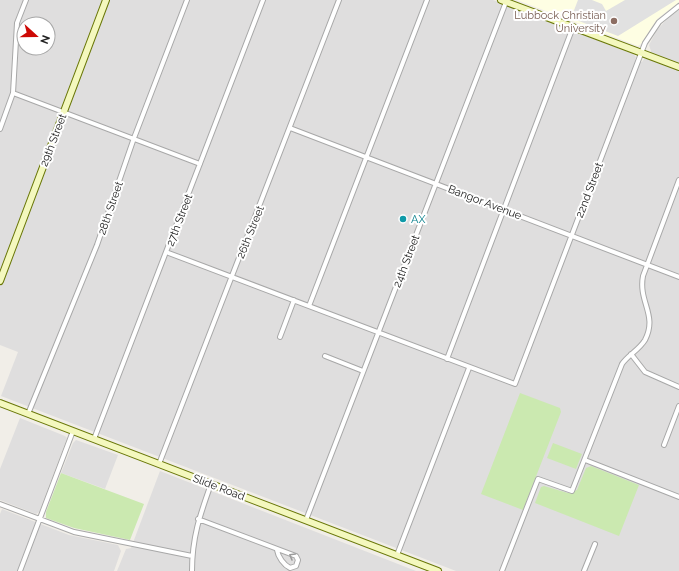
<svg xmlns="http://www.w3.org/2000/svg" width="679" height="571" viewBox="0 0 679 571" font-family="Raleway,sans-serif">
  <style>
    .residential { fill: #dfdede; fill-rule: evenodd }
    .education { fill: #fefee3 }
    .grass { fill: #cbe9b0 }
    .parking { fill: #e1e1e1 }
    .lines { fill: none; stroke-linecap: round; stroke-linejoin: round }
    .street-casing { stroke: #a8a8a8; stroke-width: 6 }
    .secondary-casing { stroke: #6a7808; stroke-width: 8 }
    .street { stroke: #fff; stroke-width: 4 }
    .secondary { stroke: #f4f8be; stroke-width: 6 }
    .oneway { stroke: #9b9b9b }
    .education-dot { fill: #8d6e63; stroke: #fff; stroke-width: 1.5 }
    .culture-dot { fill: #0f9aa8; stroke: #fff; stroke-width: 1.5 }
    .labels { text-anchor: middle; stroke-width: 4; stroke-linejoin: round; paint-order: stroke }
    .education-label { font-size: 11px; fill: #785e54; stroke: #fff; text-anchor: end }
    .street-label { font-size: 11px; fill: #212121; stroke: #fff }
    .culture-label { font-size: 11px; fill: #0d838f; stroke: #fff; text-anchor: start }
  </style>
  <rect width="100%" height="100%" fill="#f1eee8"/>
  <!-- residential -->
  <path class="residential" d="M0,0H493L633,54L636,57L635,60L642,62L644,59H648L651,51L649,45L657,30L669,17L679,10V571H456L1,396L18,352L0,345ZM24,24H48V48H24Z
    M20,418L65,436L67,438L39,512L36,514L0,500V469Z
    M76,440L118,455L105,489L61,473L73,443Z
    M160,471L416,571H117L126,549L131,548Z
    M2,509L69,535L118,545L121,551L114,571H0V514Z"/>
  <!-- education -->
  <path class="education" d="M517,0H679V2L657,19L641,44L638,46Z"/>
  <!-- grass -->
  <path class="grass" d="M520,393L560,408L561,412L523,510L481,494Z
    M553,443L582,454L576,469L547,458Z
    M591,466L639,485L619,536L535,503L541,487L544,486L568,493L577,490L586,468Z
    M61,473L144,504L130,540L74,528L46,518V512Z"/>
  <!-- parking -->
  <path class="parking" d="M578,0H592L602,4L606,11L625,0H676L618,36L571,18Z"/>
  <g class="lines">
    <!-- street casing -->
    <g class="street-casing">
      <path id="street" d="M13,93L200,164
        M290,128L679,277
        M0,129L13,93L17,23L26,0
        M166,252L515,384L645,43L659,22L679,6
        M309,306L427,0
        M280,337L294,300
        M631,354L645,372L679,387
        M325,356L363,371
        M447,359L573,27
        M28,414L97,245L134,138L187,0
        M94,439L263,0
        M664,445L679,406
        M585,460L679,497
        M159,464L339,0
        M0,504L74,532L192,556
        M198,519L296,556L298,560L296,566L290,568C284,565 278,557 277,550
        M306,520L506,2
        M397,555L469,368
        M20,571L73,431
        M192,571C192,537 200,515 211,484
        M502,571L538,479L572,491L622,364C628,355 639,350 645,340C658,315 638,302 643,276L679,180
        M584,571L595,544"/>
    </g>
    <!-- secondary casing -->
    <g class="secondary-casing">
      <path id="secondary" d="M501,0L679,67
        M0,281L106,0
        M0,403L438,571"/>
    </g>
    <!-- street -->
    <use href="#street" class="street"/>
    <!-- secondary -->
    <use href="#secondary" class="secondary"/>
  </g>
  <!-- one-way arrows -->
  <defs><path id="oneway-chevron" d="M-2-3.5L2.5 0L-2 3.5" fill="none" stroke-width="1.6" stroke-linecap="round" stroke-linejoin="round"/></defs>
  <use class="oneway" href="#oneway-chevron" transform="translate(292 556) rotate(-150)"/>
  <!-- markers -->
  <circle class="education-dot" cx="614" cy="21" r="4"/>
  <circle class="culture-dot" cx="403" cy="219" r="4"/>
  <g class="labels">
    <!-- education labels -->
    <g class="education-label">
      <text x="606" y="19">Lubbock Christian<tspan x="606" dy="13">University</tspan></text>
    </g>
    <!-- street labels -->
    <g class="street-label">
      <text transform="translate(53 140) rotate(-69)" y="4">29th Street</text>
      <text transform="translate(589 190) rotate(-69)" y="4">22nd Street</text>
      <text transform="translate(485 202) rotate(21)" y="4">Bangor Avenue</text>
      <text transform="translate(110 208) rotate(-71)" y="4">28th Street</text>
      <text transform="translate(179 220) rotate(-69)" y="4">27th Street</text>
      <text transform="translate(250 232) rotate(-68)" y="4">26th Street</text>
      <text transform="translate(406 261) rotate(-69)" y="4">24th Street</text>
      <text transform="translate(219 487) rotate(21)" y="4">Slide Road</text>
    </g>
    <!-- culture labels -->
    <g class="culture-label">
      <text x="411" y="223">AX</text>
    </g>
  </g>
  <!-- north arrow -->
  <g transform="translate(36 36) rotate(111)"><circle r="19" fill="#ffffff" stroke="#a6a6a6"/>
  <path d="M0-3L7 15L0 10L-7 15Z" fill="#cd0905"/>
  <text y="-6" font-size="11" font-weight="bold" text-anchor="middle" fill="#212121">N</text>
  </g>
</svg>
